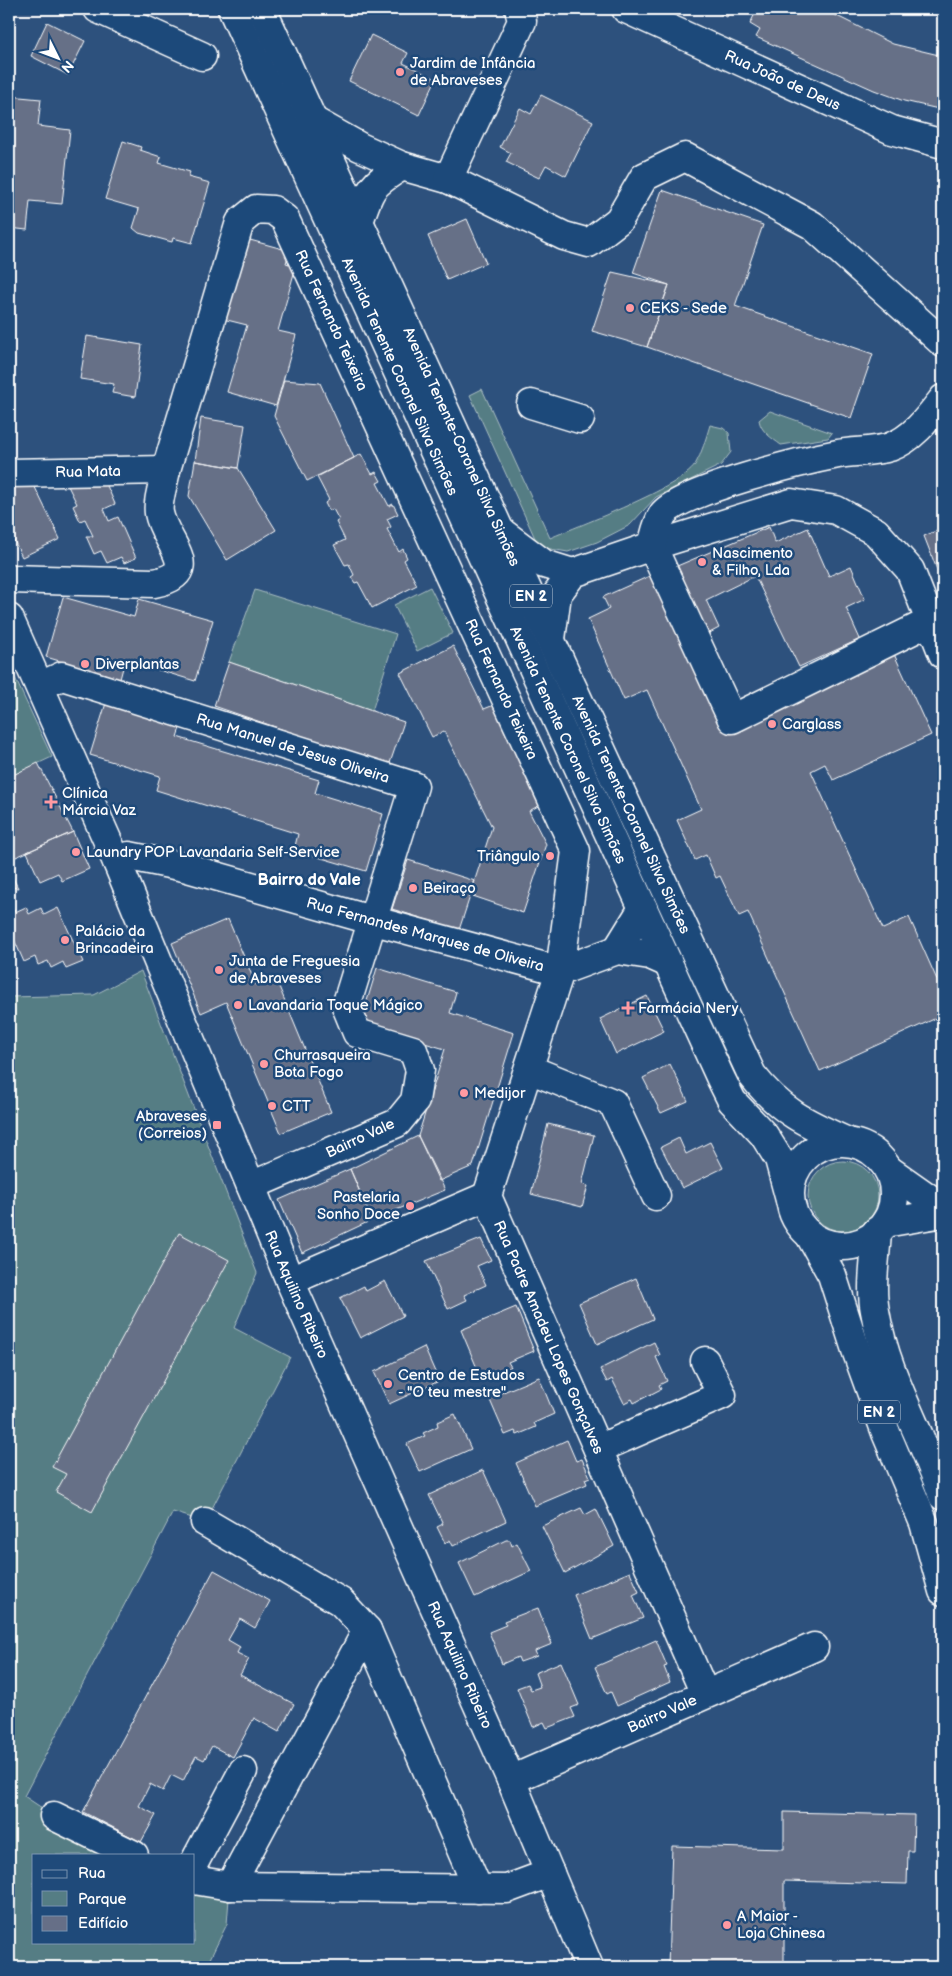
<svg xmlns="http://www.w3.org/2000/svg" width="952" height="1976" viewBox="0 0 952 1976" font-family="'Balsamiq Sans',sans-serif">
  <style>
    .green { fill: #557d84; stroke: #aabec2 }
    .building { fill: #666f87; stroke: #fff }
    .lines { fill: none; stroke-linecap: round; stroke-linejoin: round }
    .minor-casing { stroke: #fff; stroke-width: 31 }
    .major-casing { stroke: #fff; stroke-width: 31 }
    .minor { stroke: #1f4a7a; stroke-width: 28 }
    .major { stroke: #1f4a7a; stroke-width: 28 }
    .poi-dot { fill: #ff9aa2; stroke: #1f4a7a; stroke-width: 2 }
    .labels { text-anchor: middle; stroke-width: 5; stroke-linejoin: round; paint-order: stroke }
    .shield { fill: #1f4a7a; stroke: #bcc9d7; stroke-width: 1 }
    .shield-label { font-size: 14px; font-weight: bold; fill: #fff }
    .poi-label { font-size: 15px; fill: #fff; stroke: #1f4a7a; text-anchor: start }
    .street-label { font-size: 15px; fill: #fff; stroke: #1f4a7a }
    .neighbourhood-label { font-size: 16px; font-weight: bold; fill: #fff; stroke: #1f4a7a }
  </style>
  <rect width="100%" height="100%" fill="#2d517d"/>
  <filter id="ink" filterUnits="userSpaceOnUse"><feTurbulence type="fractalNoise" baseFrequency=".02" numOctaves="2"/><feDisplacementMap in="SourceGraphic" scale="10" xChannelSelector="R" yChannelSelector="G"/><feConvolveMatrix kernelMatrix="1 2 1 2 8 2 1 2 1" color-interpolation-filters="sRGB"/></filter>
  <g filter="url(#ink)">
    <!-- green -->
    <path class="green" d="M482,389L550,538C580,525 680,488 695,465C702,453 706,438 710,425L723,428L729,433L731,452L721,465L656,497L630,525L597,542L568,552L539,547L470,395Z
      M770,411L832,433L828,438L781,445C772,438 761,432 759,420Z
      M430,587L453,633L417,651L394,605Z
      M255,590L396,634L372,711L229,662Z
      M9,665L52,757L9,777Z
      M141,971L257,1273L234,1328L290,1357L205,1522L173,1512L24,1796L54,1816L134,1855H34V1942H194V1880L230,1886L227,1924L206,1967H9V997L94,995Z
      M808 1196a35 35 0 1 1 70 0a35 35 0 1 1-70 0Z"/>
    <!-- building -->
    <path class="building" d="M711,9H731L727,17Z
      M757,9H823L893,44L943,56V110L904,101L874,90L756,37L760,30L750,24Z
      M47,22L85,41L68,75L31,56Z
      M371,35L408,53L403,63L436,79L419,115L349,81Z
      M541,95L593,121L566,176L546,165L539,178L506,162L511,153L500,147L520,108L531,114Z
      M9,96L41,99L38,126L70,130L62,204L30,201L27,230L9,228Z
      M123,141L141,147L140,150L161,157L159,163L190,172L188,177L210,183L192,243L173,238L172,242L139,233L133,228L139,209L105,199Z
      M662,190L763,225L735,306L873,354L851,418L647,347L669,285L633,273Z
      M467,219L486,263L447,280L428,236Z
      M250,240L290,251L286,263L296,266L278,331L296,335L276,406L227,392L247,325L223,319L242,250L246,251Z
      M612,272L669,285L647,347L592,331Z
      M87,336L142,345L135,397L112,393L114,384L80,379Z
      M284,380L320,383L354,458L307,481L274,416Z
      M201,418L245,425L238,468L195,461Z
      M361,454L372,474L376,472L381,481L377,483L389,506L393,504L398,514L387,519L391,527L387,529L399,552L403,549L407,558L404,560L417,585L372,608L358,582L355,583L351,577L354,575L349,564L345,565L334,545L345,540L336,522L339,520L333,509L329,511L325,503L329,500L317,477Z
      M195,461L238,468L276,530L227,560L189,496Z
      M87,477L91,485L104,479L115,504L104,509L109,521L118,517L136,558L124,563L121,557L107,563L101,551L94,554L86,536H93L85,519L80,521L73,506L77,504L68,486Z
      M31,479L60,539L22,557L9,530V490Z
      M769,527L775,543L808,528L829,576L851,566L865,599L846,608L860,639L799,667L755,576L706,600L719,628L702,637L670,569Z
      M943,528V585L924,536Z
      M654,574L725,731L894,654L931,735L833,780L825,764L811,771L883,929L909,917L943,993V1015L820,1071L748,912L739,916L720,876L716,878L706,855L695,860L677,820L701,809L647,690L624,700L588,619L609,609L603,597Z
      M63,597L134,617L139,599L213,620L195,681L125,660L120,679L46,657Z
      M453,646L484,709L494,705L544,803L529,811L546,844L523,913L470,895L492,827L444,731L432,737L400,673Z
      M229,662L404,722L389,766L214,706Z
      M106,703L181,725L177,737L319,780L315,793L383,814L366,871L294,850L298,834L156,790L160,776L90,755Z
      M38,763L73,832L9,860V777Z
      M73,832L89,869L62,881L58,873L40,881L27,852Z
      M408,860L475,881L459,930L392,909Z
      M9,870L18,888L9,887Z
      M12,905L15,912L26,907L29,914L41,908L44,915L58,908L83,962L66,969L63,962L51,968L48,961L38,965L35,957L24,962L9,928V906Z
      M228,919L256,985L275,977L331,1112L281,1133L226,1002L201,1013L172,943Z
      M377,968L456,992L450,1013L514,1033L473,1166L439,1181L418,1136L445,1049L360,1024Z
      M647,996L664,1031L616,1054L600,1019Z
      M670,1064L688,1101L661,1113L643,1078Z
      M548,1124L594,1135L582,1184L588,1186L582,1207L531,1194Z
      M418,1136L445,1190L372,1220L350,1169Z
      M679,1138L686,1154L710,1142L723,1168L682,1188L661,1147Z
      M350,1169L372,1220L302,1253L279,1200Z
      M179,1233L229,1260L92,1512L56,1492L66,1474L52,1467Z
      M481,1239L491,1260L477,1266L486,1285L464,1295L467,1300L448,1309L426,1261Z
      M636,1278L653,1319L597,1344L579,1303Z
      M385,1281L403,1316L360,1338L340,1298L364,1286L366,1291Z
      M516,1307L534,1351L508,1362L511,1367L482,1380L461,1330Z
      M654,1342L660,1355L656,1357L667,1381L659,1385L661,1389L634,1403L632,1399L624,1403L612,1379L607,1382L600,1369Z
      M424,1347L439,1381L389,1404L374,1372Z
      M539,1377L554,1414L534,1423L536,1427L517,1435L515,1431L505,1435L489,1398Z
      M455,1414L471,1449L420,1472L407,1444L425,1436L423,1433L438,1426L437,1422Z
      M567,1440L576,1461L582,1459L590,1477L585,1479L587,1484L535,1506L516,1463Z
      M483,1470L506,1521L453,1546L450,1540L445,1543L437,1527L443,1524L429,1495Z
      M581,1508L585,1515L596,1509L614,1546L565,1573L542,1526Z
      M506,1540H510L512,1546L517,1543L531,1571L475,1597L459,1563Z
      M214,1570L270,1601L255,1628L240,1619L228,1640L240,1647L237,1653L249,1659L240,1675L294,1704L279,1732L254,1718L233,1757L212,1746L204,1760L196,1756L183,1781L171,1775L163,1791L150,1784L139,1806L156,1815L141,1842L83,1812Z
      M630,1572L639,1592L633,1595L643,1618L592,1639L574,1595Z
      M538,1608L552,1644L535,1651L537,1656L520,1662L518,1657L502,1664L489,1632L506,1625L504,1621Z
      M656,1640L667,1666L664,1667L670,1682L617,1706L611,1692L607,1694L595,1667Z
      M561,1662L579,1705L571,1708L575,1717L547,1728L544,1722L533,1727L517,1688L528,1684L531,1690L540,1687L535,1673Z
      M784,1812L914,1815L913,1851H908L907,1884L784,1881V1967H668L672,1846L784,1849Z"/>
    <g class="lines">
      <!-- minor casing -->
      <g class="minor-casing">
        <g id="minor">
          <path d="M98,9L202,56"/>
          <path id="s1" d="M626,9L892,130L943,144"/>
          <path d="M312,120L360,147L402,166L448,179L564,236L589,243L619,220L644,177L685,157L812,225L943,343"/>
          <path d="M448,179L522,21L519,9"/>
          <path d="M359,222C370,188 371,185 402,166"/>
          <path d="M531,404L580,419"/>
          <path id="s2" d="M9,473L166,470"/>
          <path d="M500,531L544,564L573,573"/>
          <path id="s3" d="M9,579L154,583C206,573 164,542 159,513C157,501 164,482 166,470L240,222L256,209L273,210L285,219L576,851L560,971L487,1196L705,1694"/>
          <path id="s4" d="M9,618L117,862L290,1281L511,1780L589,1967"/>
          <path d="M931,621L732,719L652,546L791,503L836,510L876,532L910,570L943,654"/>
          <path d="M551,639L557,594L573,573L652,546C655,535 657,523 663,514C679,491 807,460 838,454C855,451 874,452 890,447C913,439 929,417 943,399"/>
          <path id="s5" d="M40,686L62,676L414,786L346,1006L357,1033L413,1050L420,1070L415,1101L397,1123L251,1186"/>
          <path id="s6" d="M117,862L129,856L184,867L371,920L560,971L617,950L650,955L668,963"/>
          <path d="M617,950L643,908"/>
          <path d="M529,1069L613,1103L656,1196"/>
          <path d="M889,1170L943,1208"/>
          <path d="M885,1223L943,1213"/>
          <path d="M290,1281L487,1196"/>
          <path d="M598,1449L722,1395L705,1361"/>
          <path d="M205,1522L341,1602L367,1630L478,1889"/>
          <path id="s7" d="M511,1780L814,1647"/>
          <path d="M54,1816L134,1855"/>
          <path d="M194,1863L243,1771"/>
          <path d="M194,1880L230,1886L507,1889L550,1873"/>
          <path d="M230,1886L367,1630"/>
        </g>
      </g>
      <!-- major casing -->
      <g class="major-casing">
        <g id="major">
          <path id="s8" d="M232,9L721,1079L732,1101L764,1135L779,1159L790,1200"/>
          <path id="s9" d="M262,9L500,531L752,1075C781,1112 806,1123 848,1142"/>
          <circle cx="842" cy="1194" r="52"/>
          <path d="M877,1231C876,1256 870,1286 875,1311C886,1377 922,1433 943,1496"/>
          <path d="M809,1234L832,1275L856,1350L886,1433L924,1523L943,1591"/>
        </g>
      </g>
      <!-- minor -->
      <use href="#minor" class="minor"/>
      <!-- major -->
      <use href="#major" class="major"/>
    </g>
  </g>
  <!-- markers -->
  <g class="poi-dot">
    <circle cx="400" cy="72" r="5"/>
    <circle cx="630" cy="308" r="5"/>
    <circle cx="702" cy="562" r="5"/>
    <circle cx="85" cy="664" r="5"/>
    <circle cx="772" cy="724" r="5"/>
    <path d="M48.5 794.5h5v5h5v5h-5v5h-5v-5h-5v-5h5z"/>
    <circle cx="76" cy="852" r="5"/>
    <circle cx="550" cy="856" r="5"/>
    <circle cx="413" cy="888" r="5"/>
    <circle cx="65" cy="940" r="5"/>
    <circle cx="219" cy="970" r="5"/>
    <circle cx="238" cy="1005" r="5"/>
    <path d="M625.5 1000.5h5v5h5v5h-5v5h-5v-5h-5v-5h5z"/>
    <circle cx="264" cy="1064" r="5"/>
    <circle cx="464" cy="1093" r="5"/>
    <circle cx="272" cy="1106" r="5"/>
    <rect x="212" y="1120" width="10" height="10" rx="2.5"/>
    <circle cx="410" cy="1206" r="5"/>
    <circle cx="388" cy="1384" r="5"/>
    <circle cx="727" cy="1925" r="5"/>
  </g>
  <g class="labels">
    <!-- shield labels -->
    <g class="shield">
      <rect x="510" y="584.5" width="42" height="23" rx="4"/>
      <rect x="858" y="1400.5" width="42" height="23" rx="4"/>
    </g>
    <g class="shield-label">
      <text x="531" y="601">EN 2</text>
      <text x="879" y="1417">EN 2</text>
    </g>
    <!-- poi labels -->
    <g class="poi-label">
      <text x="410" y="68">Jardim de Infância<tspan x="410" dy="17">de Abraveses</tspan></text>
      <text x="640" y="313">CEKS - Sede</text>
      <text x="712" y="558">Nascimento<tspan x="712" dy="17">&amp; Filho, Lda</tspan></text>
      <text x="95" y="669">Diverplantas</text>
      <text x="782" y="729">Carglass</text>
      <text x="62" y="798">Clínica<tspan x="62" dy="17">Márcia Vaz</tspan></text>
      <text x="86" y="857">Laundry POP Lavandaria Self-Service</text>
      <text x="540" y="861" text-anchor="end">Triângulo</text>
      <text x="423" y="893">Beiraço</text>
      <text x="75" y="936">Palácio da<tspan x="75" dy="17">Brincadeira</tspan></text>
      <text x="229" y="966">Junta de Freguesia<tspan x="229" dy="17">de Abraveses</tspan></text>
      <text x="248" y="1010">Lavandaria Toque Mágico</text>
      <text x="638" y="1013">Farmácia Nery</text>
      <text x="274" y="1060">Churrasqueira<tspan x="274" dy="17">Bota Fogo</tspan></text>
      <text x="474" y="1098">Medijor</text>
      <text x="282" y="1111">CTT</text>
      <text x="207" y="1121" text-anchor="end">Abraveses<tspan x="207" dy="17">(Correios)</tspan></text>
      <text x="400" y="1202" text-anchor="end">Pastelaria<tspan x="400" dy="17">Sonho Doce</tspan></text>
      <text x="398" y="1380">Centro de Estudos<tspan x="398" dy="17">- "O teu mestre"</tspan></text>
      <text x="737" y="1921">A Maior -<tspan x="737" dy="17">Loja Chinesa</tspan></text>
    </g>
    <!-- street labels -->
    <g class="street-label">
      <text dy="5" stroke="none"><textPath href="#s1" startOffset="172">Rua João de Deus</textPath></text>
      <text dy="5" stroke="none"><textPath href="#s3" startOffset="702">Rua Fernando Teixeira</textPath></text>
      <text dy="5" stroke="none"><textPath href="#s8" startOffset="404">Avenida Tenente Coronel Silva Simões</textPath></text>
      <text dy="5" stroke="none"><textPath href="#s9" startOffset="481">Avenida Tenente-Coronel Silva Simões</textPath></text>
      <text dy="5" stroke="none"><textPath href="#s2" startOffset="79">Rua Mata</textPath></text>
      <text dy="5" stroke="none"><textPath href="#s3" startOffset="1108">Rua Fernando Teixeira</textPath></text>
      <text dy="5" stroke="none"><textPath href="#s8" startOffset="809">Avenida Tenente Coronel Silva Simões</textPath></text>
      <text dy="5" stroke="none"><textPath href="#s5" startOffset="266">Rua Manuel de Jesus Oliveira</textPath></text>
      <text dy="5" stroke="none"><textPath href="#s9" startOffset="886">Avenida Tenente-Coronel Silva Simões</textPath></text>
      <text dy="5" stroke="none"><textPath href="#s6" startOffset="320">Rua Fernandes Marques de Oliveira</textPath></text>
      <text transform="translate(360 1138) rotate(-25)" y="5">Bairro Vale</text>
      <text dy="5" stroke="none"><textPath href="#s4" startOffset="735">Rua Aquilino Ribeiro</textPath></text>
      <text dy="5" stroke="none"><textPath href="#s3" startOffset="1798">Rua Padre Amadeu Lopes Gonçalves</textPath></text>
      <text dy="5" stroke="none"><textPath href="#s4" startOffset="1140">Rua Aquilino Ribeiro</textPath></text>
      <text dy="5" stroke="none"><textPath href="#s7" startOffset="165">Bairro Vale</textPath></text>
    </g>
    <!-- neighbourhood labels -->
    <g class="neighbourhood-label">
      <text x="309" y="885">Bairro do Vale</text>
    </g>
  </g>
  <!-- margin -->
  <rect width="952" height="1976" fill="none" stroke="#1f4a7a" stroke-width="30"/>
  <rect x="15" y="15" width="922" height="1946" fill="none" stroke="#fff" stroke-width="2" filter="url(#ink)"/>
  <!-- legend -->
  <rect x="32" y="1854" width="162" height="90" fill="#1f4a7a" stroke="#7992af"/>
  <rect x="42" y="1870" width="25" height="8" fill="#1f4a7a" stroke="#7992af"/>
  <text x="78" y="1878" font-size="15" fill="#ffffff">Rua</text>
  <rect x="42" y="1891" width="25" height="15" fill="#557d84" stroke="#7992af"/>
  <text x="78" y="1904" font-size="15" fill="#ffffff">Parque</text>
  <rect x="42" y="1916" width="25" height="15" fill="#666f87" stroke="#7992af"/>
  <text x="78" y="1928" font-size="15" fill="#ffffff">Edifício</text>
  <!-- north arrow -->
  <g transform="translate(58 58) rotate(132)" stroke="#1f4a7a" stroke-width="4" paint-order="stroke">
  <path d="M0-4L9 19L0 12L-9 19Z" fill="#ffffff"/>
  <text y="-8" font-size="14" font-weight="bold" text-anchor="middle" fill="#ffffff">N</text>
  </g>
</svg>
